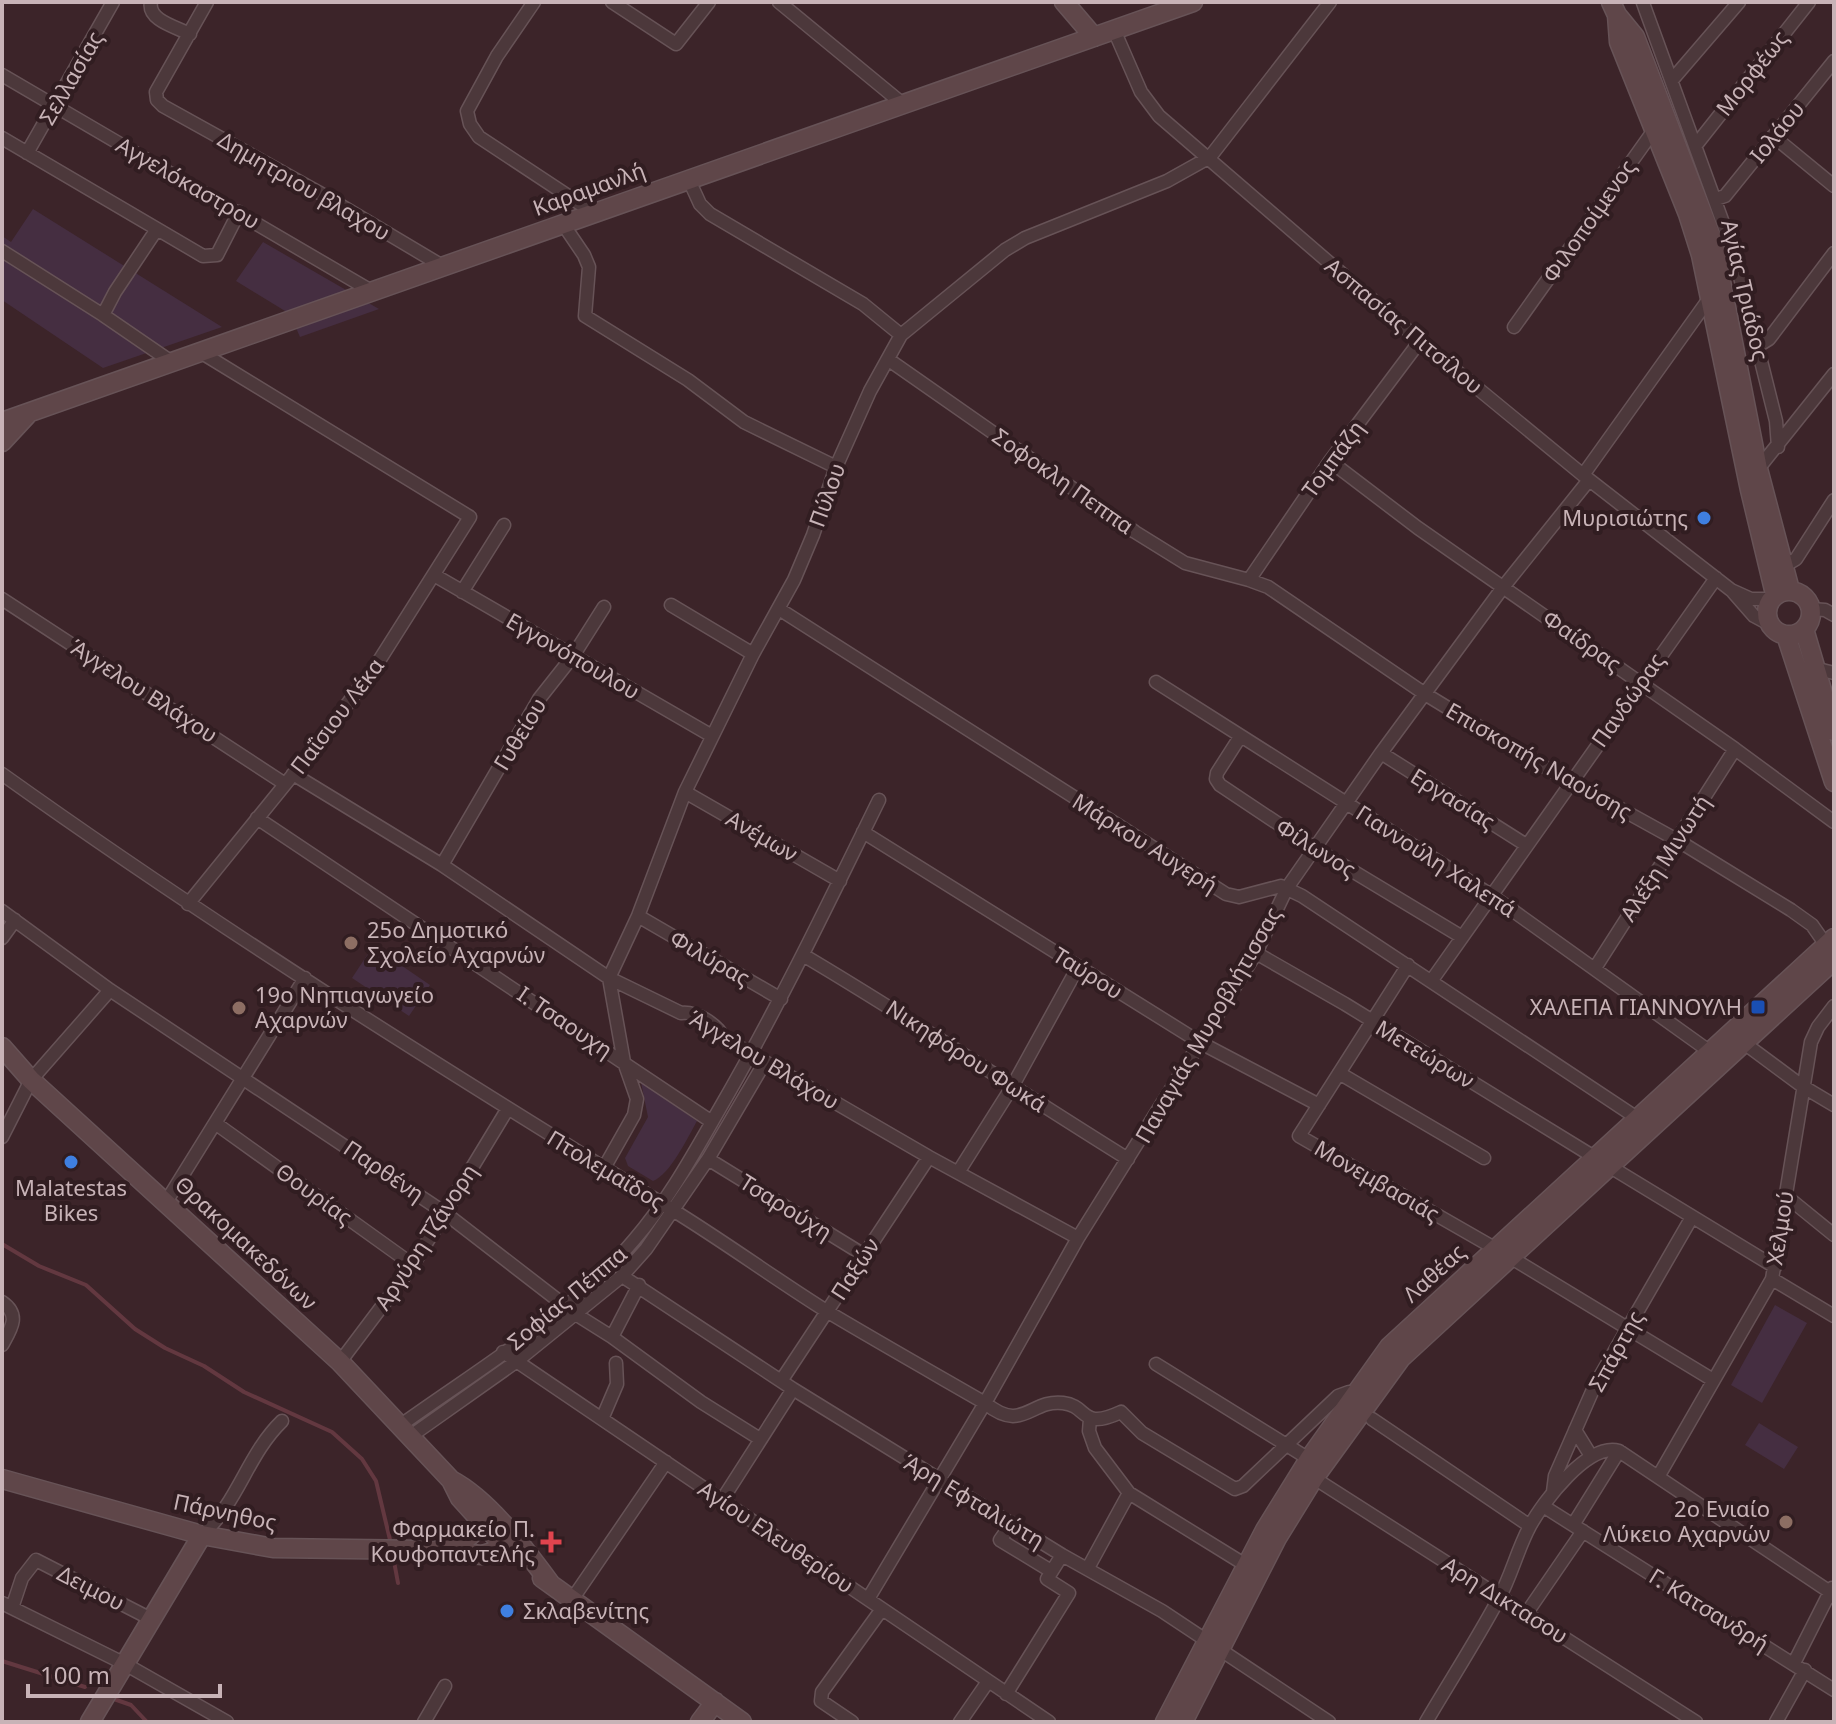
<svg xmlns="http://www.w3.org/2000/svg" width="1836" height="1724" viewBox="0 0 1836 1724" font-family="'Noto Sans',sans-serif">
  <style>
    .green { fill: #452e41 }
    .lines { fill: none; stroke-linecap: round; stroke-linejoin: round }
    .stream { stroke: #633840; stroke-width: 4 }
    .street-casing { stroke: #675357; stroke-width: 15 }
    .secondary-casing { stroke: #675357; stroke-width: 21 }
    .street { stroke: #4c383b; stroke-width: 12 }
    .secondary { stroke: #5f4649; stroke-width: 18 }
    .shop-dot { fill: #3f7fe0; stroke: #311d21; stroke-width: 3 }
    .education-dot { fill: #8d6e63; stroke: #311d21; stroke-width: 3 }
    .transit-dot { fill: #1a4fb4; stroke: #311d21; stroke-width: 3 }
    .health-dot { fill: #e0444e; stroke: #311d21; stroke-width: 3 }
    .labels { text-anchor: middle; stroke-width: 8; stroke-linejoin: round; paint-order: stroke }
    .street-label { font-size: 22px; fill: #c8b3b7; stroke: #311d21 }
    .poi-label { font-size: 22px; fill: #c8b3b7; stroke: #311d21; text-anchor: end }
  </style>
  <rect width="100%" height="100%" fill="#3c2429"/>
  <!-- green -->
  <path class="green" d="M33,209L222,327L103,368L2,300V236L11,242Z
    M263,242L379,309L300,337L290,314L236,281Z
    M373,946L430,985L409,1016L352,978Z
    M641,1082L697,1121C688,1137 670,1175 653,1181L628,1166L625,1158L648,1117Z
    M1775,1305L1807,1323L1762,1403L1731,1385Z
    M1759,1423L1798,1447L1784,1469L1745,1445Z"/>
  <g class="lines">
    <!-- stream -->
    <path class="stream" d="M2,1244L39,1266L86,1285L135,1329L165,1348L204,1366L244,1392L332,1432L362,1459L376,1481L391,1544
      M393,1556L398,1583
      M2,1661L85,1687
      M111,1698L131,1705L147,1722"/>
    <!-- street casing -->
    <g class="street-casing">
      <path id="street" d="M151,2C147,20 176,27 190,34
        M207,2L156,92L157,100L163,106L318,192L444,267
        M534,2L497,56L467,111L470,124L479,137L594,213
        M612,2L676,44L709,2
        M779,2L904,105
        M1643,3L1734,253L1776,421L1778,447
        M1114,30L1141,92L1159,116L1420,341L1583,475L1731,590L1751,599H1771
        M2,75L373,292
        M1672,80L1739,2
        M1773,136L1834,186
        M2,138L203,256L217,255L239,212
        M1696,145L1809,2
        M27,153L113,2
        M689,180L700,204L710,214L863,304L901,335
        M1716,199L1725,196L1834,61
        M563,224L584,255L589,267L585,316L688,380L744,422L836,467
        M2,251L103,315L173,363
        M103,315L115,292L157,229
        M1514,327L1654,130L1659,128
        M1756,347L1769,339L1834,253
        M889,360L1135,532L1185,563L1249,580L1268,587L1425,694L1543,766L1677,840L1791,910L1812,925L1826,945
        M1330,461L1418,528L1735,749L1834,822
        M1758,469L1834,374
        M1583,475L1711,296
        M1784,566L1796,559L1834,500
        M434,575L712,736
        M1249,580L1330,461L1420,341
        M462,592L504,525
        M1733,592L1754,616L1769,624
        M2,599L285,784
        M671,605L753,654
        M779,609L1226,894L1239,897L1281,886L1302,896L1637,1118
        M1811,609L1825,610L1834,615
        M1814,668L1834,673
        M1156,682L1491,895L1709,1051
        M1240,737L1217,773L1216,779L1220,785L1316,849L1462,937
        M1381,753L1526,845
        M2,774C219,929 445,1070 671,1209C725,1242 775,1279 828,1312C880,1343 933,1373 985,1403C1023,1434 1030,1399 1063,1403C1089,1406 1080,1431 1121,1412L1142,1433L1235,1489L1243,1486L1338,1396L1349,1392L1357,1397
        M293,774L442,865L609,978L681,1013C696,1011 717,1024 724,1038L929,1157L1078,1238
        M685,792L840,881
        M257,818L712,1122
        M863,832L1201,1043L1319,1105
        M442,865L539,699L573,656L604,607
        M188,904L317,745L377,664L470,517L202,353
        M2,911L110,990L445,1213L577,1315L612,1337L701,1402L760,1439
        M638,916L781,999
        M2,938L15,920
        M1256,953L1345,1004L1594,1157
        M803,955C913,1020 1020,1092 1128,1159
        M1408,965L1299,1136L1496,1249
        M1595,968L1735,749
        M1432,980L1716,578
        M1744,1043L1802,1086L1834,1105
        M1339,1073L1484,1158
        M215,1123L413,1265
        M2,1137L31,1080L110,990
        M708,1159L864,1255
        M1609,1166L1775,1267
        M604,1168L634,1115L637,1099L624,1062L609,978L638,916L685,792L753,654L794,580L813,535L836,467L870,391L901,335L1005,250L1025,238L1167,181L1210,157L1330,2
        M959,1171L1012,1087L1078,967
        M1786,1196L1834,1235
        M166,1202L305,978
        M1510,1257L1713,1380
        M622,1276L793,1389L1062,1555L1162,1611L1329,1722
        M1772,1279L1834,1316
        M2,1302C21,1315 11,1329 2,1345
        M612,1337L639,1285
        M503,1352C685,1475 866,1600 1049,1722
        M340,1362L413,1265L507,1110
        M1156,1364L1309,1459
        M781,1381L929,1157
        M602,1419L617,1384L616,1363
        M1090,1419L1089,1431L1095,1448L1129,1493L1252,1569
        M1372,1419L1530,1526
        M401,1425C479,1369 572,1314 634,1240C668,1201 694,1153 720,1108C778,1008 828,904 879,800
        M1575,1430L1591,1456
        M411,1436L517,1361L622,1276L646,1249L708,1159L765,1062
        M1658,1477L1772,1279L1811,1042L1818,1027L1834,1006
        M1314,1478L1696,1722
        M1553,1492L1555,1476L1595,1385L1692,1217
        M722,1500L793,1389
        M1543,1506L1834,1690
        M1012,1523L1000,1540L1051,1571
        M1573,1525L1619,1451L1830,1592L1834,1597
        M202,1535C239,1501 247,1455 282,1421
        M1088,1568L1129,1493
        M868,1599L985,1403L1078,1238L1256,953L1287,888L1381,753L1504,586L1589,480
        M571,1601L666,1462
        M2,1603L125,1664L227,1722
        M12,1608L22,1578L36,1560L151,1619
        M1526,1614L1583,1531
        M1794,1663L1832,1588
        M1006,1694L1069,1593L1047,1579L1062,1555
        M424,1722L445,1686
        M852,1722L821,1701L822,1692L882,1609
        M960,1722L987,1683
        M1426,1722C1450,1681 1476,1641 1498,1600C1511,1577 1517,1550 1530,1526C1543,1502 1588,1442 1619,1451
        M1776,1722L1805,1670"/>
    </g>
    <!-- secondary casing -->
    <g class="secondary-casing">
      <path id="secondary" d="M1064,2L1094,37
        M1611,2L1617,15L1635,37L1713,241L1758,469L1790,590
        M1617,15L1619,42L1688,214L1701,255L1750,490L1775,594
        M2,422L1193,2
        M2,442L27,415
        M1767 613a22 22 0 1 1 44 0a22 22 0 1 1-44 0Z
        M1804,629L1834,731
        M1786,635L1834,782
        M2,1047L31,1080L340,1362L451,1480C489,1500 524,1548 550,1583
        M2,1479L202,1535L273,1548L426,1550L482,1555L492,1552L512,1536
        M451,1480L460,1498L509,1552
        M443,1551L465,1540L490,1518
        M542,1578L742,1722
        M90,1722L202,1535
        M700,1722L715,1702
        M1165,1722L1265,1530L1309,1459L1389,1347L1834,938
        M1183,1722L1277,1538L1314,1478L1401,1358L1834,960"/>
    </g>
    <!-- street -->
    <use href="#street" class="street"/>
    <!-- secondary -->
    <use href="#secondary" class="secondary"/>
  </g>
  <!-- markers -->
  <g class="shop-dot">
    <circle cx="1704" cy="518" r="8"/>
    <circle cx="71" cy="1162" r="8"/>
    <circle cx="507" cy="1611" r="8"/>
  </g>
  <g class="education-dot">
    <circle cx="351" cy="943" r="8"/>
    <circle cx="239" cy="1008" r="8"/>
    <circle cx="1786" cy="1522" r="8"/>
  </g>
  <rect class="transit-dot" x="1750" y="999" width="16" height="16" rx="4"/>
  <path class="health-dot" d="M547 1530h8v8h8v8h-8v8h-8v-8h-8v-8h8z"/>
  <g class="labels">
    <!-- street labels -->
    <g class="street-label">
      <text transform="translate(1752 73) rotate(-52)" y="8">Μορφέως</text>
      <text transform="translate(71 78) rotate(-60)" y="8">Σελλασίας</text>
      <text transform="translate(1777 132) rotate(-51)" y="8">Ιολάου</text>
      <text transform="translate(188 183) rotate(30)" y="8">Αγγελόκαστρου</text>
      <text transform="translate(304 186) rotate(30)" y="8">Δημητριου βλαχου</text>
      <text transform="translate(589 189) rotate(-20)" y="8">Καραμανλή</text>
      <text transform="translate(1589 221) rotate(-55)" y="8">Φιλοποίμενος</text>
      <text transform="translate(1745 290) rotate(77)" y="8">Αγίας Τριάδος</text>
      <text transform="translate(1404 326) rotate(40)" y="8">Ασπασίας Πιτσίλου</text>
      <text transform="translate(1333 459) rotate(-54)" y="8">Τομπάζη</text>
      <text transform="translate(1063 481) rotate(35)" y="8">Σοφοκλη Πεππα</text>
      <text transform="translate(827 495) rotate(-70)" y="8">Πύλου</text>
      <text transform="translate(1582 641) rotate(35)" y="8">Φαίδρας</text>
      <text transform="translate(573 656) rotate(30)" y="8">Εγγονόπουλου</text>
      <text transform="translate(144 691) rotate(33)" y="8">Άγγελου Βλάχου</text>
      <text transform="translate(1628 700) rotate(-55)" y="8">Πανδώρας</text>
      <text transform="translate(337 716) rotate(-53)" y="8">Παΐσιου Λέκα</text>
      <text transform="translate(520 734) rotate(-59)" y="8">Γυθείου</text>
      <text transform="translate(1539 761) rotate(30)" y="8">Επισκοπής Ναούσης</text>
      <text transform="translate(1453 799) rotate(32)" y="8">Εργασίας</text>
      <text transform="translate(762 836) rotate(30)" y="8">Ανέμων</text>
      <text transform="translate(1145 843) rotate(32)" y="8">Μάρκου Αυγερή</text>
      <text transform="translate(1316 848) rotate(32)" y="8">Φίλωνος</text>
      <text transform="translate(1665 858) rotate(-57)" y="8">Αλέξη Μινωτή</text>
      <text transform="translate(1436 861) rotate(33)" y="8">Γιαννούλη Χαλεπά</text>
      <text transform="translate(710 958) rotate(30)" y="8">Φιλύρας</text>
      <text transform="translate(1088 973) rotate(32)" y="8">Ταύρου</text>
      <text transform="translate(565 1022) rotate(34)" y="8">Ι. Τσαουχη</text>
      <text transform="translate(1208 1025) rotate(-60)" y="8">Παναγιάς Μυροβλήτισσας</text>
      <text transform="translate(1425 1054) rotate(31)" y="8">Μετεώρων</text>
      <text transform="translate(966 1056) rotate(33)" y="8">Νικηφόρου Φωκά</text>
      <text transform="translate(764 1060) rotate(31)" y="8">Άγγελου Βλάχου</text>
      <text transform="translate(606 1170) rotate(31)" y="8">Πτολεμαΐδος</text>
      <text transform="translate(384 1171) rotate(34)" y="8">Παρθένη</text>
      <text transform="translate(1377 1181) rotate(30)" y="8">Μονεμβασιάς</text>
      <text transform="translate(314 1194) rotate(36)" y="8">Θουρίας</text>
      <text transform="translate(786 1207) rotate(32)" y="8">Τσαρούχη</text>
      <text transform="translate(1780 1228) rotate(-81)" y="8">Χελμού</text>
      <text transform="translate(426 1237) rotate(-57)" y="8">Αργύρη Τζάνορη</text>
      <text transform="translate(246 1243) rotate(43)" y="8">Θρακομακεδόνων</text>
      <text transform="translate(855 1269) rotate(-57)" y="8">Παξών</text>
      <text transform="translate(1434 1273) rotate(-42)" y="8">Λαθέας</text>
      <text transform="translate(567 1298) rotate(-40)" y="8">Σοφίας Πέππα</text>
      <text transform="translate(1616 1351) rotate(-61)" y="8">Σπάρτης</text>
      <text transform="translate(974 1501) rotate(31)" y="8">Άρη Εφταλιώτη</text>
      <text transform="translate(225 1512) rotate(12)" y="8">Πάρνηθος</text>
      <text transform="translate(776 1537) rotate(34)" y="8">Αγίου Ελευθερίου</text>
      <text transform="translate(91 1588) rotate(27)" y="8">Δειμου</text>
      <text transform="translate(1505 1600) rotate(32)" y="8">Αρη Δικτασου</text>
      <text transform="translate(1709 1610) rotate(32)" y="8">Γ. Κατσανδρή</text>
    </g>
    <!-- poi labels -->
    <g class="poi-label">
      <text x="1688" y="526">Μυρισιώτης</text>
      <text x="367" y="938" text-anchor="start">25ο Δημοτικό<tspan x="367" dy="25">Σχολείο Αχαρνών</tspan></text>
      <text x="255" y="1003" text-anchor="start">19ο Νηπιαγωγείο<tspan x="255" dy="25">Αχαρνών</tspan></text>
      <text x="1742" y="1015">ΧΑΛΕΠΑ ΓΙΑΝΝΟΥΛΗ</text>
      <text x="71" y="1196" text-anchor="middle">Malatestas<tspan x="71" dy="25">Bikes</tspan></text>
      <text x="1770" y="1517">2ο Ενιαίο<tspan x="1770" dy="25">Λύκειο Αχαρνών</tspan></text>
      <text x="535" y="1537">Φαρμακείο Π.<tspan x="535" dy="25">Κουφοπαντελής</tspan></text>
      <text x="523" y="1619" text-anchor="start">Σκλαβενίτης</text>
    </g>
  </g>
  <!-- border -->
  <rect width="1836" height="1724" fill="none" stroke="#c8b3b7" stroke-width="8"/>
  <!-- scale -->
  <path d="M28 1684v12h192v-12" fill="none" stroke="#c8b3b7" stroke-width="4"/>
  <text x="40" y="1684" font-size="24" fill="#c8b3b7" stroke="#311d21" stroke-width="6" paint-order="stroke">100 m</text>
</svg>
